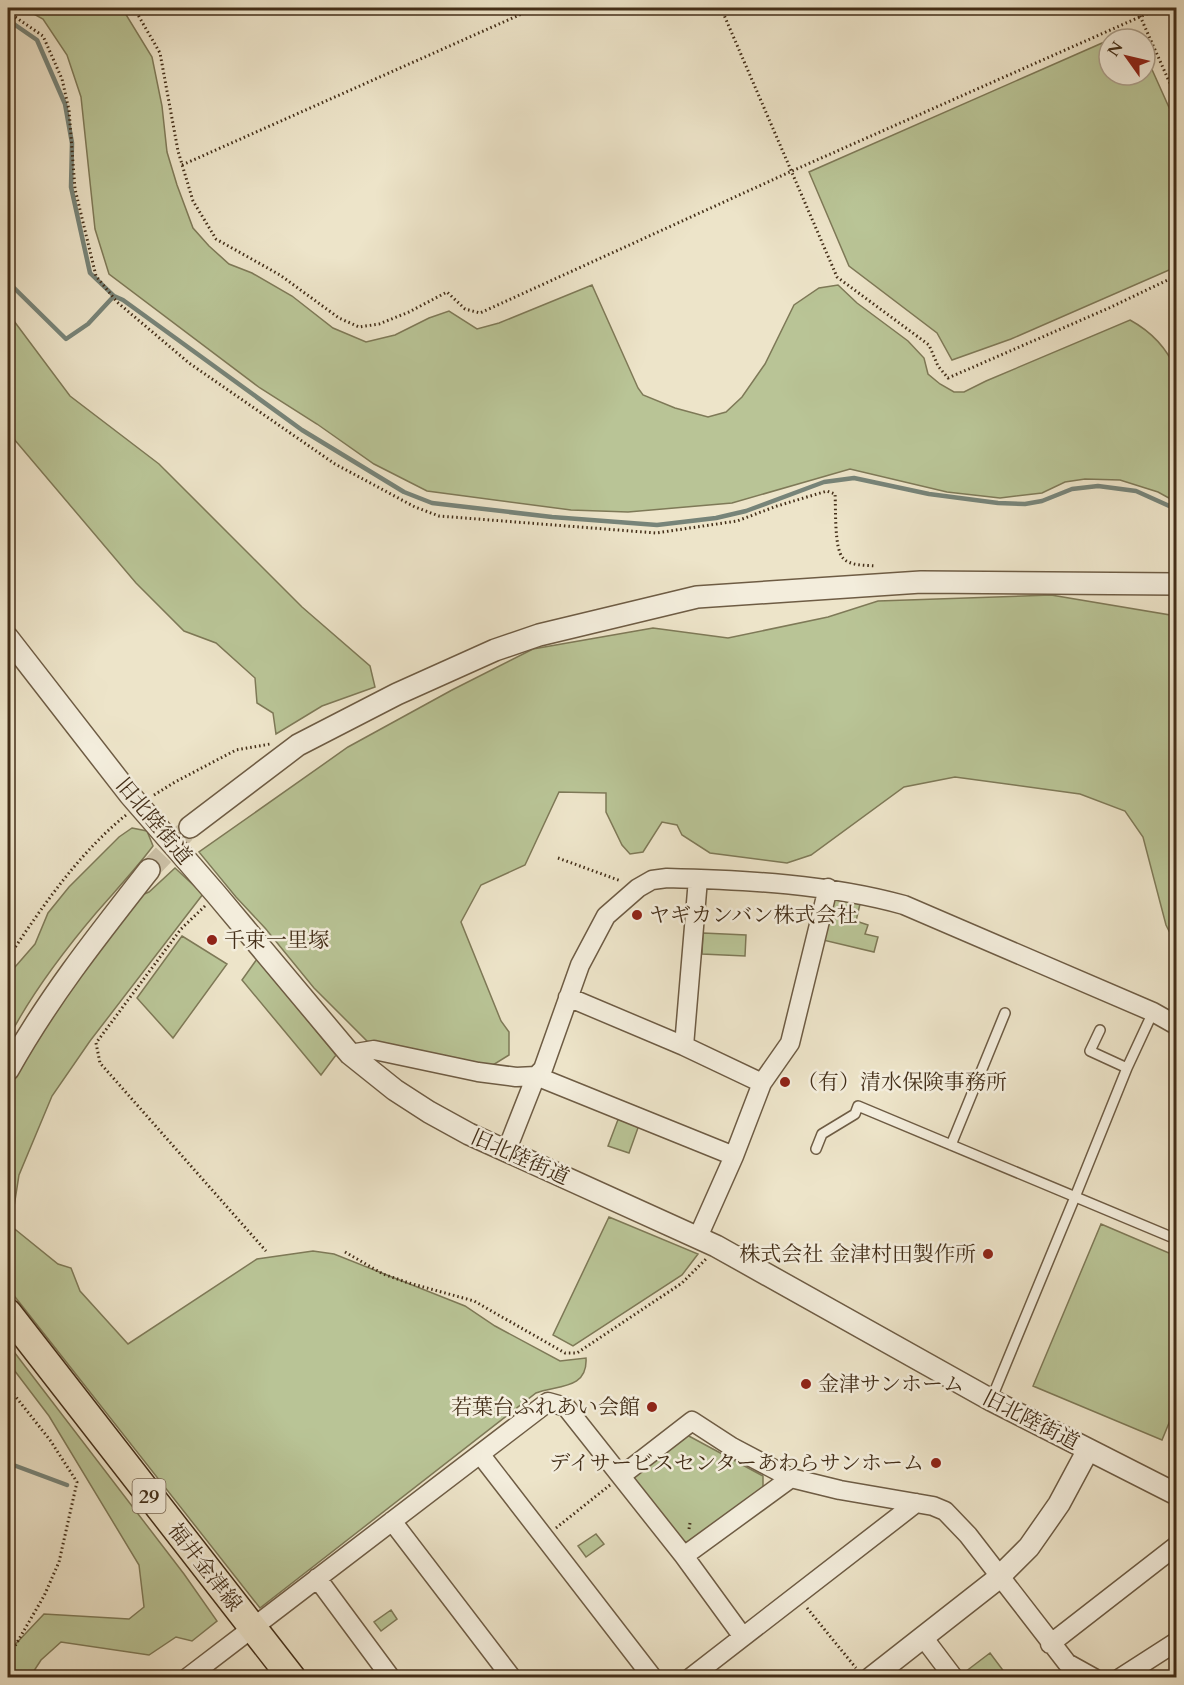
<svg xmlns="http://www.w3.org/2000/svg" width="1184" height="1685" viewBox="0 0 1184 1685" font-family="Cardo,'Noto Serif JP',serif">
  <style>
    .green { fill: #b9c496; stroke: #7e7957; stroke-width: 1.5 }
    .lines { fill: none; stroke-linecap: round; stroke-linejoin: round }
    .stream { stroke: #778479; stroke-width: 4.5 }
    .tertiary-tunnel { stroke: #cbc0a6; stroke-width: 21; stroke-dasharray: 21 10; stroke-linecap: butt }
    .service-casing { stroke: #6e5c44; stroke-width: 12 }
    .minor-casing { stroke: #6e5c44; stroke-width: 21 }
    .tertiary-casing { stroke: #6e5c44; stroke-width: 24 }
    .primary-casing { stroke: #432e18; stroke-width: 30 }
    .path { stroke: #432e18; stroke-width: 3; stroke-dasharray: 1.5 3; stroke-linecap: butt }
    .service { stroke: #f3eddc; stroke-width: 9 }
    .minor { stroke: #f3eddc; stroke-width: 18 }
    .tertiary { stroke: #f3eddc; stroke-width: 21 }
    .primary { stroke: #ede4c9; stroke-width: 27 }
    .poi-dot { fill: #8f2418; stroke: #f3eddc; stroke-width: 2 }
    .labels { text-anchor: middle; stroke-width: 5; stroke-linejoin: round; paint-order: stroke }
    .shield { fill: #f3eddc; stroke: #786753; stroke-width: 1.5 }
    .shield-label { font-size: 20px; font-weight: bold; fill: #432e18 }
    .street-label { font-size: 21px; fill: #432e18; stroke: #f3eddc }
    .poi-label { font-size: 21px; fill: #432e18; stroke: #f3eddc; text-anchor: start }
  </style>
  <rect width="100%" height="100%" fill="#ede4c9"/>
  <filter id="stains"><feTurbulence type="fractalNoise" baseFrequency=".00333" numOctaves="4"/><feColorMatrix values="0 0 0 0 .2 0 0 0 0 .09 0 0 0 0 .02 0 0 0 .5 -.17"/></filter>
  <radialGradient id="worn" r=".72"><stop offset=".6" stop-color="#630" stop-opacity="0"/><stop offset="1" stop-color="#630" stop-opacity=".3"/></radialGradient>
  <!-- green -->
  <path class="green" d="M23,8H122L152,57L162,106L167,152L177,185L193,228L209,246L229,264L252,273L292,296L333,328L366,342L395,335L429,318L449,311L477,329L499,323L592,285L638,388L643,395L675,408L708,417L726,412L742,397L765,364L794,305L819,288L838,285L857,303L908,341L924,358L928,374L940,384L954,392H964L986,381L1130,320C1150,331 1167,348 1176,370V502L1158,492L1120,480L1085,479L1065,482L1042,493L1000,498L947,492L850,469L732,503L628,512L571,510L427,491L374,464L317,424L260,388L109,274L95,229L81,97L67,55L43,19Z
    M1109,40V75H1145V54L1176,123V267L1011,339L952,360L937,333L849,266L809,172Z
    M8,313L70,396L159,464L302,607L370,666L375,687L322,706L276,734L273,713L257,703L255,678L216,643L184,631L136,583L8,432Z
    M1051,595L1176,616V945L1166,925L1143,837L1125,811L1080,794L955,777L904,787L811,855L787,863L710,853L682,835L677,825L662,822L643,852L630,854L622,845L606,812V793L559,792L525,865L481,885L461,922L501,1021L509,1032V1055L493,1065L400,1052L367,1041L314,988L265,928L236,897L199,852L348,747L452,690L533,649L653,628L728,638L828,617L878,601Z
    M132,828L147,831L153,846C135,870 115,891 96,913C63,952 31,994 8,1039V975L35,944L48,913L69,887L119,837Z
    M175,868L203,894L90,1041L52,1096L19,1175L11,1226L58,1264L71,1268L80,1291L128,1344L257,1259L313,1251L334,1254L465,1306L495,1326L560,1361L586,1358C588,1390 556,1385 536,1393L260,1608L8,1288V1091L17,1071L97,949L134,898L149,892Z
    M836,898L860,904L856,921L868,925L865,934L878,937L874,952L823,940L831,905Z
    M703,933L746,935L745,956L702,954Z
    M182,936L227,964L173,1038L137,998Z
    M257,959L336,1055L321,1075L242,980Z
    M619,1117L639,1125L629,1153L608,1146Z
    M609,1217L698,1254L682,1275L573,1346L553,1335Z
    M1101,1224L1176,1256V1406L1162,1440L1033,1386Z
    M8,1344L184,1574L217,1621L192,1641L176,1637L149,1655L61,1642L41,1660L30,1677H8V1652L44,1614L129,1619L144,1607L139,1565L49,1416L8,1362Z
    M687,1435L763,1476V1489L686,1549L631,1479Z
    M596,1534L604,1544L586,1557L578,1546Z
    M391,1610L397,1619L381,1631L374,1622Z
    M990,1653L1008,1677H963L961,1675Z"/>
  <g class="lines">
    <!-- stream -->
    <path class="stream" d="M8,20L37,40L65,104L72,143L71,187L90,273L114,296
      M8,282L66,339L88,324L114,296L123,300L302,430L404,492L432,503L552,517L657,525L716,518L746,511L824,482L854,478L929,494L998,503L1025,504L1042,501L1072,489L1098,486L1136,491L1176,509
      M8,1465V1463L67,1485"/>
    <!-- tertiary-tunnel -->
    <path class="tertiary-tunnel" d="M149,870L190,827"/>
    <!-- service casing -->
    <g class="service-casing">
      <path id="service" d="M1100,1030L1090,1051L1127,1068
        M951,1145L1005,1013
        M816,1149L822,1134L855,1114L858,1106L1176,1239
        M991,1400L1075,1197L1127,1068L1153,1012"/>
    </g>
    <!-- minor casing -->
    <g class="minor-casing">
      <path id="minor" d="M568,997L684,1046L762,1083
        M684,1046L698,879
        M350,1054L374,1050L478,1072L516,1077L536,1076L543,1069L580,965L606,916L638,888L652,880L667,878C747,880 828,884 904,905L1153,1012L1176,1025
        M506,1152L536,1076L734,1156
        M698,1237L734,1156L762,1083L790,1043L828,888
        M480,1454L653,1678
        M621,1476L692,1421L732,1447L791,1478L840,1490L933,1506L945,1511L968,1535L1067,1663L1094,1678
        M392,1521L512,1678
        M684,1556L791,1478
        M317,1578L391,1678
        M923,1637L954,1678
        M1050,1644L1176,1546
        M187,1678L548,1402L566,1407L684,1556L743,1637
        M690,1678L916,1503
        M1120,1678L1176,1642"/>
    </g>
    <!-- tertiary casing -->
    <g class="tertiary-casing">
      <path id="tertiary" d="M8,638L130,795L216,894L350,1054L395,1090L429,1112L469,1134L716,1246L991,1400L1176,1494
        M190,827L298,745L397,694L495,650L539,635L697,597L921,582L1176,584
        M8,1070C48,998 98,935 149,870
        M871,1678L996,1580L1029,1547L1059,1504L1088,1450"/>
    </g>
    <!-- primary casing -->
    <g class="primary-casing">
      <path id="primary" d="M8,1313L292,1678"/>
    </g>
    <!-- path -->
    <path class="path" d="M134,8L160,53L178,151L193,201L216,239L280,275L339,318L359,327L379,324L409,312L447,292L465,309L480,313L792,171L1160,8
      M721,8L837,277L929,345L938,366L948,378L1109,308L1176,276
      M8,12L43,36L62,79L69,110L75,189L96,276L117,302L189,363L335,464L415,507L439,516L656,533L737,521L777,506L827,491L835,494C836,508 834,549 843,558C850,566 865,565 875,566
      M1140,16L1176,97
      M182,165L535,8
      M154,795L175,782L236,750L270,744
      M558,858L621,881
      M205,906L181,929L96,1043L100,1063L266,1251
      M8,958C42,907 78,854 126,815
      M345,1252L383,1274L409,1283L474,1301L565,1353H577L682,1283L706,1259
      M8,1387L50,1440L77,1482L59,1562L44,1596L8,1658
      M556,1528L610,1485
      M689,1529L690,1523
      M807,1608L856,1668"/>
    <!-- service -->
    <use href="#service" class="service"/>
    <!-- minor -->
    <use href="#minor" class="minor"/>
    <!-- tertiary -->
    <use href="#tertiary" class="tertiary"/>
    <!-- primary -->
    <use href="#primary" class="primary"/>
  </g>
  <!-- markers -->
  <g class="poi-dot">
    <circle cx="637" cy="915" r="6"/>
    <circle cx="212" cy="940" r="6"/>
    <circle cx="785" cy="1082" r="6"/>
    <circle cx="988" cy="1254" r="6"/>
    <circle cx="806" cy="1384" r="6"/>
    <circle cx="652" cy="1407" r="6"/>
    <circle cx="936" cy="1463" r="6"/>
  </g>
  <g class="labels">
    <!-- shield labels -->
    <rect class="shield" x="132.5" y="1479" width="33" height="34" rx="4.5"/>
    <g class="shield-label">
      <text x="149" y="1503">29</text>
    </g>
    <!-- street labels -->
    <g class="street-label">
      <text transform="translate(154 821) rotate(50)" y="7">旧北陸街道</text>
      <text transform="translate(520 1157) rotate(24)" y="7">旧北陸街道</text>
      <text transform="translate(1031 1420) rotate(27)" y="7">旧北陸街道</text>
      <text transform="translate(205 1567) rotate(52)" y="7">福井金津線</text>
    </g>
    <!-- poi labels -->
    <g class="poi-label">
      <text x="649" y="922">ヤギカンバン株式会社</text>
      <text x="224" y="947">千束一里塚</text>
      <text x="797" y="1089">（有）清水保険事務所</text>
      <text x="976" y="1261" text-anchor="end">株式会社 金津村田製作所</text>
      <text x="818" y="1391">金津サンホーム</text>
      <text x="640" y="1414" text-anchor="end">若葉台ふれあい会館</text>
      <text x="924" y="1470" text-anchor="end">デイサービスセンターあわらサンホーム</text>
    </g>
  </g>
  <!-- margin -->
  <rect width="1184" height="1685" fill="none" stroke="#ede4c9" stroke-width="30"/>
  <rect x="9" y="9" width="1166" height="1667" fill="none" stroke="#432e18" stroke-width="3"/>
  <rect x="15" y="15" width="1154" height="1655" fill="none" stroke="#432e18" stroke-width="1.5"/>
  <!-- north arrow -->
  <g transform="translate(1127 57) rotate(304)"><circle r="28" fill="#f3eddc" stroke="#ada18e" stroke-width="1.5"/>
  <path d="M0-4.5L10 22L0 15L-10 22Z" fill="#8f2418"/>
  <text y="-9" font-size="16" font-weight="bold" text-anchor="middle" fill="#432e18">N</text>
  </g>
  <rect width="100%" height="100%" filter="url(#stains)"/>
  <rect width="100%" height="100%" fill="url(#worn)"/>
</svg>
